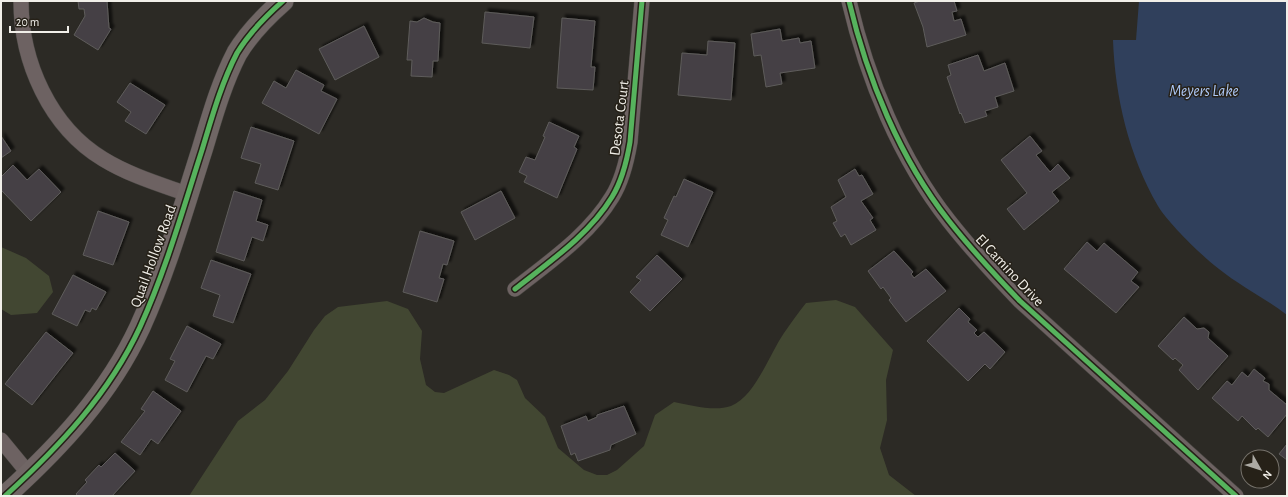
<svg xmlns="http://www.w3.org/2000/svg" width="1288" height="497" viewBox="0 0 1288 497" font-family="'Alegreya Sans',sans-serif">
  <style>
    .green { fill: #424732 }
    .water { fill: #30405c }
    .building { fill: #454144; stroke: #5e5c5b; filter: url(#shadow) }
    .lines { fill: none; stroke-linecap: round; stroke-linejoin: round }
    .street-casing { stroke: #474541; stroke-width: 16 }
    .secondary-casing { stroke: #474541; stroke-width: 22 }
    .street { stroke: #6d6262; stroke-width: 15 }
    .secondary { stroke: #706665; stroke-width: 21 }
    .cycleway-casing { stroke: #262118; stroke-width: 8 }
    .cycleway { stroke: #56b35d; stroke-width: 5 }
    .labels { text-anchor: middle; stroke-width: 3; stroke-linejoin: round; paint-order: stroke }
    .street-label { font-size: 15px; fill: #f1efe9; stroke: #262118 }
    .water-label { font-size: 16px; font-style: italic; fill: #acc7f5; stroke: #262118 }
  </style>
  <defs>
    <filter id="shadow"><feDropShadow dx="3.5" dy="-3.5" stdDeviation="1" flood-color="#0009"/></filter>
  </defs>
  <rect width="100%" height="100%" fill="#2c2a25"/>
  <!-- green -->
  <path class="green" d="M1,247L26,258L49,276L53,292L37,313L11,315L1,309Z
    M836,300L855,307L893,350L886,380L887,420L880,448L889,475L916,496H189L238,421L265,400L288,371L314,330L325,316L338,307L387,301L408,309L422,331L420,359L426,385L435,392L444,393L494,370L509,375L517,380L525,398L545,417L558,448L584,470L597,475H607L617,470L644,446L655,415L674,402C691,405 714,412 731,406C755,397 770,353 784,333C791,323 798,313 806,303Z"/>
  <!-- water -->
  <path class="water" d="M1139,1H1287V315C1265,298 1240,286 1219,269C1202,256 1168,223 1158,206C1129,156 1115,97 1113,40H1136Z"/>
  <!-- building -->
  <path class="building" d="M78,1H107L109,28L111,29L98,50L74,35L85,16L84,9H79Z
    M920,1H954L957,11L952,12L954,21L961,19L966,35L927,47L923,27L914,3Z
    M485,12L534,17L530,48L482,43Z
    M424,18L433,22L440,23L438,61H433L432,77L411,76L412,60H407L410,21L417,22Z
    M562,18L595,21L591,67H595L593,90L557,88Z
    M364,26L379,57L335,80L319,49Z
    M780,29L782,41L799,38L800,43L811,41L815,68L780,73L782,84L766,87L761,55L754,56L751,34Z
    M708,41L735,43L731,100L678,95L682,53L707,55Z
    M978,55L984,71L1005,63L1014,91L995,97L998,107L985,111L987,116L965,123L961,113L960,114L947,77L951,75L948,65Z
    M296,70L324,85L321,91L337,99L319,134L262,103L274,81L286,88Z
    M130,83L165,105L146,134L125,121L131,112L117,102Z
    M549,122L579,136L574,147L577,149L557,198L524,182L527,176L519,172L526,157L535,160L545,137L543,136Z
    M251,127L294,141L278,190L255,183L261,164L241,158Z
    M1,136L11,151L1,158Z
    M1030,136L1042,151L1036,155L1050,172L1058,164L1070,178L1052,192L1059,201L1024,230L1007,209L1027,193L1001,160Z
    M13,165L27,180L39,169L61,192L31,221L1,190V177Z
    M855,169L859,176L862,175L873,194L861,201L873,218L870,220L876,230L851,245L845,234L841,237L833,223L837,221L831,207L846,197L838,180Z
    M684,179L713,192L688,247L661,235L668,220L664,218L674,196L676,197Z
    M234,191L262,200L256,221L268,225L263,241L252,237L244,261L216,252Z
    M501,191L515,218L475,240L461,212Z
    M98,211L129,222L113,265L83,255Z
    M420,231L454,241L447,265L443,264L439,278L444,279L437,302L403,292Z
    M1087,242L1097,251L1104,243L1138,272L1131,281L1139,287L1116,313L1064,269Z
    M894,251L913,272L911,274L914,278L926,269L946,291L906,322L889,300L891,298L883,287L881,289L868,271Z
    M657,255L682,279L650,311L630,292L641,280L636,277Z
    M211,260L251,274L233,323L213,316L220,295L201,288Z
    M73,275L106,292L96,310L92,308L90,312L85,310L77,326L52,314Z
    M959,308L970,319L968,322L977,330L974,333L978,337L984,332L1005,352L990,369L985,364L968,381L927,341Z
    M1184,317L1197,329L1204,328L1209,332L1208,338L1228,356L1198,390L1179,370L1183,365L1175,358L1173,360L1158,346Z
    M187,326L221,344L213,359L206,356L187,392L165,380L175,361L170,359Z
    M46,332L73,353L32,405L5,384Z
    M1254,369L1265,378L1263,381L1269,384V390L1287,405V414L1268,437L1258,428L1256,430L1242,416L1238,421L1212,398L1227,381L1232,385L1242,372L1248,377Z
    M153,391L181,411L158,444L151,439L140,455L121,442L145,411L141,409Z
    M624,406L636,434L611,445L610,450L578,461L575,453L571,455L561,426L586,416L588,421L597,417V415Z
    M1287,444V460L1279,454Z
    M115,453L135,471L112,496H78L76,494L87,482L85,480L99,465L101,467Z"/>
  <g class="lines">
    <!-- street casing -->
    <g class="street-casing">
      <path id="street" d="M21,1C21,62 50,127 103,159C129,175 159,184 187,194
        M849,1C867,78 900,159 949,221C971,249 995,275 1020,301L1236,496
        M515,289C549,262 589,235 612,197C622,181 627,160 630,142L642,1
        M1,440L29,474"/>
    </g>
    <!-- secondary casing -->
    <g class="secondary-casing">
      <path id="secondary" d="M5,496C59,447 109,394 140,327C166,270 183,209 202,150C212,117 221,84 237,53C249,33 266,16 283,1"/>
    </g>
    <!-- street -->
    <use href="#street" class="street"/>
    <!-- secondary -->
    <use href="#secondary" class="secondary"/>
    <!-- cycleway casing -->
    <g class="cycleway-casing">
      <path id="cycleway" d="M849,1C867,78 900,159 949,221C971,249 995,275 1020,301L1236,496
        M515,289C549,262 589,235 612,197C622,181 627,160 630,142L642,1
        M5,496C59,447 109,394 140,327C166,270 183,209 202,150C212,117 221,84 237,53C249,33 266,16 283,1"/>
    </g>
    <!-- cycleway -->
    <use href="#cycleway" class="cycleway"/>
  </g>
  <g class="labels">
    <!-- street labels -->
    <g class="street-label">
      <text transform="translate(619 118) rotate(-83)" y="5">Desota Court</text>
      <text transform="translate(153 256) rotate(-70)" y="5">Quail Hollow Road</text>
      <text transform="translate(1010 270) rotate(47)" y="5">El Camino Drive</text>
    </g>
    <!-- water labels -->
    <g class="water-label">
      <text x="1204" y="96">Meyers Lake</text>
    </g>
  </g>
  <!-- border -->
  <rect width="1288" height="497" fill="none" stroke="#f1efe9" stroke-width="4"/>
  <!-- north arrow -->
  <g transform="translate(1260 469) rotate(129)"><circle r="19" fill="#262118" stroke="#77736c"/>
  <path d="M0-3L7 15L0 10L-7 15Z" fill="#acaaa4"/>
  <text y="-6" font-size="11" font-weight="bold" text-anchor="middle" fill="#f1efe9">N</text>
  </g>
  <!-- scale -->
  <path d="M10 26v6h58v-6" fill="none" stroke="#f1efe9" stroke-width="2"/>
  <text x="16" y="26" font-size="12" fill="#f1efe9" stroke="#262118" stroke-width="3" paint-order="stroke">20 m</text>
</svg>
